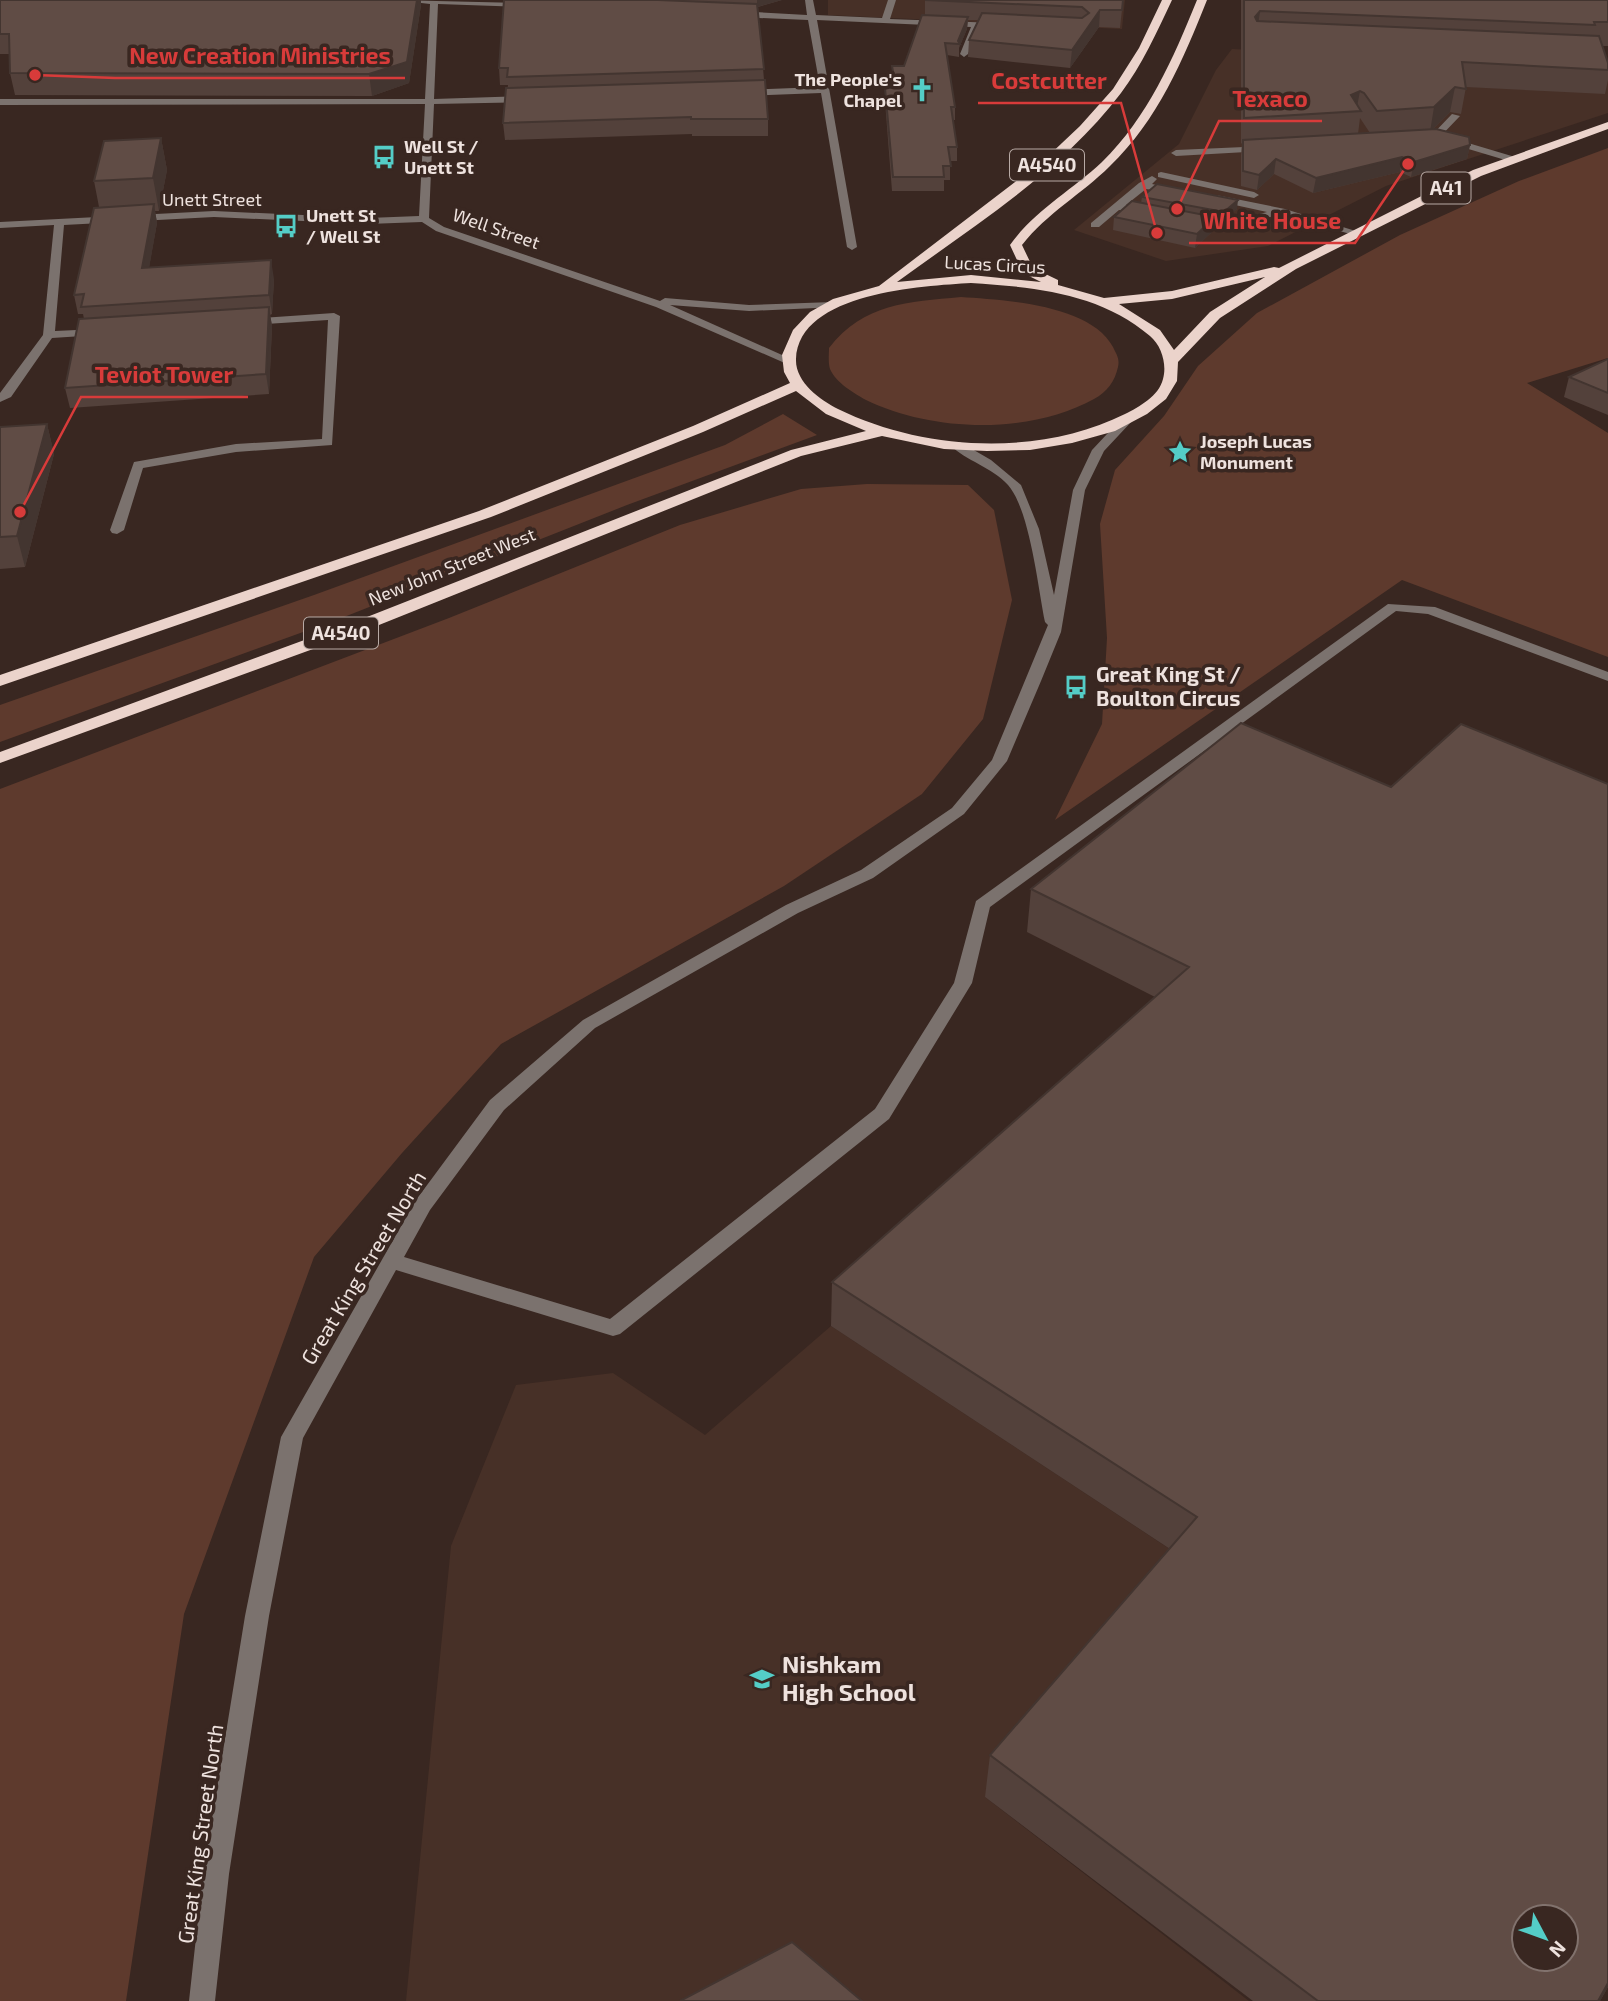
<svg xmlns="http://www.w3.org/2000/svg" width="1608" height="2001" viewBox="0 0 1608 2001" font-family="'Exo 2',sans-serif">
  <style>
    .built { fill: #473027 }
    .green { fill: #5e3a2d }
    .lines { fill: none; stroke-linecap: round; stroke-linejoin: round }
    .minor { fill: #7b726e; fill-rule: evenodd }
    .highway { fill: #ebd3cb; fill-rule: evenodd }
    .wall { fill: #53413b; fill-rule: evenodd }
    .shaded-wall { fill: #433530 }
    .building { fill: #604c45; stroke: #433530; stroke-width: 2; fill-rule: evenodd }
    .labels { text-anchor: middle; stroke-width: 7; stroke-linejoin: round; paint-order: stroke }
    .far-poi-label { font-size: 18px; font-weight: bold; fill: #eee2de; stroke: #392721; text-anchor: start }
    .far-street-label { font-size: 18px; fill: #eee2de; stroke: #392721 }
    .shield { fill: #392721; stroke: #b8aaa5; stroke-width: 2 }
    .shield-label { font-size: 19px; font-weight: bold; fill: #eee2de }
    .poi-label { font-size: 21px; font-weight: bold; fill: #eee2de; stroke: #392721; text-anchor: start }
    .street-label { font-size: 21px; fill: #eee2de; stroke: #392721 }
    .near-poi-label { font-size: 24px; font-weight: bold; fill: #eee2de; stroke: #392721; text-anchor: start }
    .leader { fill: none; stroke: #d83b3a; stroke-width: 2.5 }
    .callout-dot { fill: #d83b3a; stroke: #392721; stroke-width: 2.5 }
    .callout-label { font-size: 23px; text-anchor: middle; font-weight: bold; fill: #d83b3a; stroke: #392721; stroke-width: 7; stroke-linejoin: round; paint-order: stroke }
  </style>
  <rect width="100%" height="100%" fill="#392721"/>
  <!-- built -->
  <path class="built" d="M828,0H1125L1122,29L828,15Z
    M1232,49L1608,68V113L1386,186L1268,246L1166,261L1074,230L1179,144L1216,70Z
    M831,1326L1188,1561L985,1797L1249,2001H406L451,1546L516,1385L613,1373L705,1435Z"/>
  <!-- green -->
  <path class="green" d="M1608,148V358L1527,383L1608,433V657L1402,580L1055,820L1102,724L1107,638L1100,524L1115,470L1164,416L1198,366L1257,313L1400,235L1519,181Z
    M961,297C1003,300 1090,304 1113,347C1116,354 1120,358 1118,367C1115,381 1107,392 1094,399C1029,435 932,432 866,400C854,393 836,383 830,369C828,363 829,354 829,348C864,303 908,302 961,297Z
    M783,414L817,435L627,505L339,619L0,742V705L314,595L725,445Z
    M867,484L968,485L994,510L1012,600L983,719L922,794L784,886L501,1044L402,1153L314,1257L184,1614L126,2001H0V789L449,618L680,525L801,489Z"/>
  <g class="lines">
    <!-- minor -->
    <path class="minor" d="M395,0L525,3L529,5L525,7L438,4L434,99L528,96L533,99L528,102L434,104L429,218L444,227L660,301L665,298L749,305L833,302L837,303V307L749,311L670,305L791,359V363L787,364L656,307L436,231L422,222L368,224L214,217L64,225L55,331L98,329L104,332L98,335L52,338L11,397L0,402V393L43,335L54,225L0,228V222L214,211L368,218L419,216L425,104L0,105V99H425L430,4Z
      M805,0H813L816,15L882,18L888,0H896L890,19L997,23L1001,26L997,29L979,28L968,54L964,57L960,54L971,27L817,20L857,247L852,250L847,247L821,93L741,96L736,93L741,90L820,87L808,20L735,17L731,14L735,11L807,15Z
      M1452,114L1460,116L1437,140H1431V136Z
      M1448,137L1515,157L1517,159L1512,162L1445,142L1443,140Z
      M1267,146V150L1264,151L1176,156L1171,153L1176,150Z
      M1161,172L1254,192L1259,195L1254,198L1158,177V173Z
      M1152,176L1157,179L1152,184L1183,191L1178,194L1146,189L1126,205L1150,210V214L1119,210L1099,227H1091V223L1139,183Z
      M1216,195L1285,209L1362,233L1357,236L1281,214L1223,230L1187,223V219L1191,218L1223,224L1267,212L1212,200L1211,198Z
      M334,313L340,316L332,445L236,452L143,468L124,530L117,534L112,533L110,530L134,462L236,444L322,439L328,320L248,325L242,322L248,319Z
      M1127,416L1133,420L1104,451L1085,490L1061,632L1041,681L1007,761L964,814L873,878L798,913L595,1028L504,1110L430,1210L404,1257L610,1319L875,1109L954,983L976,901L1388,604L1435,607L1608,672V681L1428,614L1396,611L990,907L972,983L889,1119L620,1334L613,1336L396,1270L303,1438L269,1616L229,1874L215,2001H189L203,1874L245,1616L281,1437L416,1200L490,1100L583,1020L786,905L861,870L952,808L992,760L1048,625L1045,622C1038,588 1030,510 1008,485C992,467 966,461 950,445L952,442H960L991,460L1021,485L1039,529L1054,595L1073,490L1092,450L1123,417Z"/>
    <!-- highway -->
    <path class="highway" d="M1162,0H1172C1157,32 1142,65 1121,93C1061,172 975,225 897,282L971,275L1041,282L1023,273L1010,245C1035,210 1071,191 1102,162C1148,117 1173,59 1197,0H1207C1183,60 1158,120 1110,166C1082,194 1047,213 1022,245L1033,268L1058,280V285L1104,298L1172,291L1274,267L1279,268L1473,170L1608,122V129L1481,176L1296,269L1220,318L1178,362L1177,381L1166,399L1147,414L1115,431L1072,443L1030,450L987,451L944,449L882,436L801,456L379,625L0,763V752L367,617L791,450L866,431L826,414L796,391L703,432L491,517L0,686V675L479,511L693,426L790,383L784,372L782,355L793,330L810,312L833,299L879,286L1044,160L1080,126L1113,89L1139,48ZM1265,277L1210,312L1174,350L1160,330L1119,304L1172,299ZM971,283C1034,287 1100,293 1150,336C1162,346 1167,365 1163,379C1159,396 1139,407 1125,414C1039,457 924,451 838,409C820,400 795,382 796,359C799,292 923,286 971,283Z"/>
  </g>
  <!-- wall -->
  <path class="wall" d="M0,0L421,5L409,83L372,96L15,95L10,73L9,54H0Z
    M504,0H782L758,7L764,80L768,119V136H692V134L505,140L503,123L508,85H500L499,68Z
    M925,0H1123L1120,28L1099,27L1070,68L968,57L969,40L978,20H968L967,29L959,48V57L947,55L955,107V120H953L957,147V161H950V180H944V191H892L885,101V88H893L892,79V66H904L925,15Z
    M1241,0H1608V46H1602L1608,63V80L1605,94L1466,87L1461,114L1450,112L1433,129L1470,145L1467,159L1411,177L1400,172L1313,193L1274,174L1257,190L1241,186V155L1242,143L1241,144ZM1360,118L1370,133L1358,134Z
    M161,138L167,170L159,211H155L157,223L149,267L274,279L272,314L270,315L272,326L269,394L70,408L65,388L84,319L83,314H78L74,295L99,207L94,181Z
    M1142,197L1237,209L1223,221L1215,220L1213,231L1195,248L1113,230L1114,217L1141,203Z
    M1608,359V415L1564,397L1569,377Z
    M47,424L54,454L25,567L0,569V427Z
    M1608,784V1987L1600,2001H1253L985,1797L990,1755L1170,1549L831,1326L832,1282L1155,997L1027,932L1031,889L1391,787Z"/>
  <!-- shaded-wall -->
  <path class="shaded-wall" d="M417,0H421V5L409,83L372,96L369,74Z
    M757,0H782L757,7Z
    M1100,10L1099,27L1070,68L1072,50Z
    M1260,11L1257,34L1255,17Z
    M968,17L967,29L959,48L960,44L958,41Z
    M1455,87L1450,112L1430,132L1434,107Z
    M1360,91L1356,112L1351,95Z
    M161,138L167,170L159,211L153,178Z
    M1470,145L1467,159L1411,177L1414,162Z
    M1402,157L1400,172L1313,193L1316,178Z
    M1276,159L1274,174L1257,190L1259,175Z
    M1238,200L1237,209L1223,221L1224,212Z
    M154,204L157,223L146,286L142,268Z
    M1215,217L1213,231L1195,248L1197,234Z
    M271,260L274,279L272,314L269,295Z
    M269,307L272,326L269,394L266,374Z
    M47,424L54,454L25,567L17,536Z
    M1608,1983V1987L1600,2001H1598Z"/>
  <!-- building -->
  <path class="building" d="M0,0H417L407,62L369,74L10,73L9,34H0Z
    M504,0H658L757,4L764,69L507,77L508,68H499Z
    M925,0H1123L1122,10H1100L1072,50L969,40L982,13L1082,18L1089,13L1082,7Z
    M1244,0H1608V22H1594L1595,25L1260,11L1255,17L1257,21L1599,36L1608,63V70L1462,62L1466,89L1455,87L1434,107L1377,111L1364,93L1360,91L1351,95L1361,111L1244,118Z
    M922,15L968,17L958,41L960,44L945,43L955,107H951L957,147H948L951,166H943L944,177H893L885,88H896L892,66H904Z
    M765,80L768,119H691V117L503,123L506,88Z
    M1436,129L1469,137L1470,145L1414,162L1402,157L1316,178L1276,159L1259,175L1243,171V140Z
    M161,138L153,178L94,181L104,141Z
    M1157,184L1238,200L1224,212L1142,197Z
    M1132,201L1215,217L1197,234L1114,217Z
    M154,204L142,268L271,260L269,295L81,307L84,294L74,295L94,208Z
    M269,307L266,374L65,388L79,319Z
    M1608,359V393L1569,377Z
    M47,424L17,536L0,537V427Z
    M1241,723L1391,787L1461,724L1608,784V1983L1598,2001H1318L990,1755L1197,1517L832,1282L1189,967L1031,889ZM1524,1917H1566V1959H1524Z
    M792,1942L862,2001H680Z"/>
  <!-- icons -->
  <defs>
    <g id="church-bare" transform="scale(1.89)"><path d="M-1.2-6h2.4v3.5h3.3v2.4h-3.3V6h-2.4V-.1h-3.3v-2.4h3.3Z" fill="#54cdc7" stroke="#392721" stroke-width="2.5" paint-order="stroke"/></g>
    <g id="bus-bare" transform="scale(1.89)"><path d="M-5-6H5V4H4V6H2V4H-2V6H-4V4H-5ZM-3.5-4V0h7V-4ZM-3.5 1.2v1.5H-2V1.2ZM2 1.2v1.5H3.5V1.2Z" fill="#54cdc7" stroke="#392721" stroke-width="2.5" paint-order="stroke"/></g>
    <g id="sight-bare" transform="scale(1.89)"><path d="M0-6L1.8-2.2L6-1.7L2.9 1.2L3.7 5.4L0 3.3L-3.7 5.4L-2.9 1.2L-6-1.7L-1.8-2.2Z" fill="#54cdc7" stroke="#392721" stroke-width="2.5" paint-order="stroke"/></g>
    <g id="school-bare" transform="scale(1.89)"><path d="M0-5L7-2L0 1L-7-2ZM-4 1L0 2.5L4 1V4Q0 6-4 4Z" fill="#54cdc7" stroke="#392721" stroke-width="2.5" paint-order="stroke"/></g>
  </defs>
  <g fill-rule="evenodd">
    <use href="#church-bare" x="922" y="90"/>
    <use href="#bus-bare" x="384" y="157"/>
    <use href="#bus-bare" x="286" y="226"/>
    <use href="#sight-bare" x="1180" y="452"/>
    <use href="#bus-bare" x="1076" y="687"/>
    <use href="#school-bare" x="762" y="1679"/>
  </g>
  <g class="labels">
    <!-- far-poi labels -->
    <g class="far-poi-label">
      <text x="902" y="86" text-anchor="end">The People's<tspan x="902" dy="21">Chapel</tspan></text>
      <text x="404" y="153">Well St /<tspan x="404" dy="21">Unett St</tspan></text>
      <text x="306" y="222">Unett St<tspan x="306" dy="21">/ Well St</tspan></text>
      <text x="1200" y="448">Joseph Lucas<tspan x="1200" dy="21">Monument</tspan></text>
    </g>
    <!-- far-street labels -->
    <g class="far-street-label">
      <text x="212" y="206">Unett Street</text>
      <text transform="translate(496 229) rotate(19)" y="6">Well Street</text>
      <text transform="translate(995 265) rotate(3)" y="6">Lucas Circus</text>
      <text transform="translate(452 567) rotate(-22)" y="6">New John Street West</text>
    </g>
    <!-- shield labels -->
    <g class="shield">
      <rect x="1010" y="149.5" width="74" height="31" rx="5"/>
      <rect x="1421.5" y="172.5" width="49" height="31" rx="5"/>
      <rect x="304" y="617.5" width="74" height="31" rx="5"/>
    </g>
    <g class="shield-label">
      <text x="1047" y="172">A4540</text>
      <text x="1446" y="195">A41</text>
      <text x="341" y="640">A4540</text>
    </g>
    <!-- poi labels -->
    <g class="poi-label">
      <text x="1096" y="682">Great King St /<tspan x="1096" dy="24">Boulton Circus</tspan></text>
    </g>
    <!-- street labels -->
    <g class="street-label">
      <text transform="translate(364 1268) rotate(-59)" y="7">Great King Street North</text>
      <text transform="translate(201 1834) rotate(-82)" y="7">Great King Street North</text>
    </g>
    <!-- near-poi labels -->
    <g class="near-poi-label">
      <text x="782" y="1673">Nishkam<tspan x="782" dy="28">High School</tspan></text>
    </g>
  </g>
  <!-- callouts -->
  <path class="leader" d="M35 75L115 78H405M1157 233L1121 103H978M1177 209L1219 121H1322M1408 164L1355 243H1189M20 512L81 397H248"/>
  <g class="callout-dot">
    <circle cx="35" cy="75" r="7"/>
    <circle cx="1157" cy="233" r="7"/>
    <circle cx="1177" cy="209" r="7"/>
    <circle cx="1408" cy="164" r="7"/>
    <circle cx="20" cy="512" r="7"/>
  </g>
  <g class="callout-label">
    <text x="260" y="64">New Creation Ministries</text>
    <text x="1049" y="89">Costcutter</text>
    <text x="1270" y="107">Texaco</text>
    <text x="1272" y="229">White House</text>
    <text x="164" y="383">Teviot Tower</text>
  </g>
  <!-- north arrow -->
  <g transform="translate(1545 1938) rotate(131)"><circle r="33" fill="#392721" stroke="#81726d" stroke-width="2"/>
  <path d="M0-5L12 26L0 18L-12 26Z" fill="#54cdc7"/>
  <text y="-10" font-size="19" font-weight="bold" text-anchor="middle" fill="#eee2de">N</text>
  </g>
</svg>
